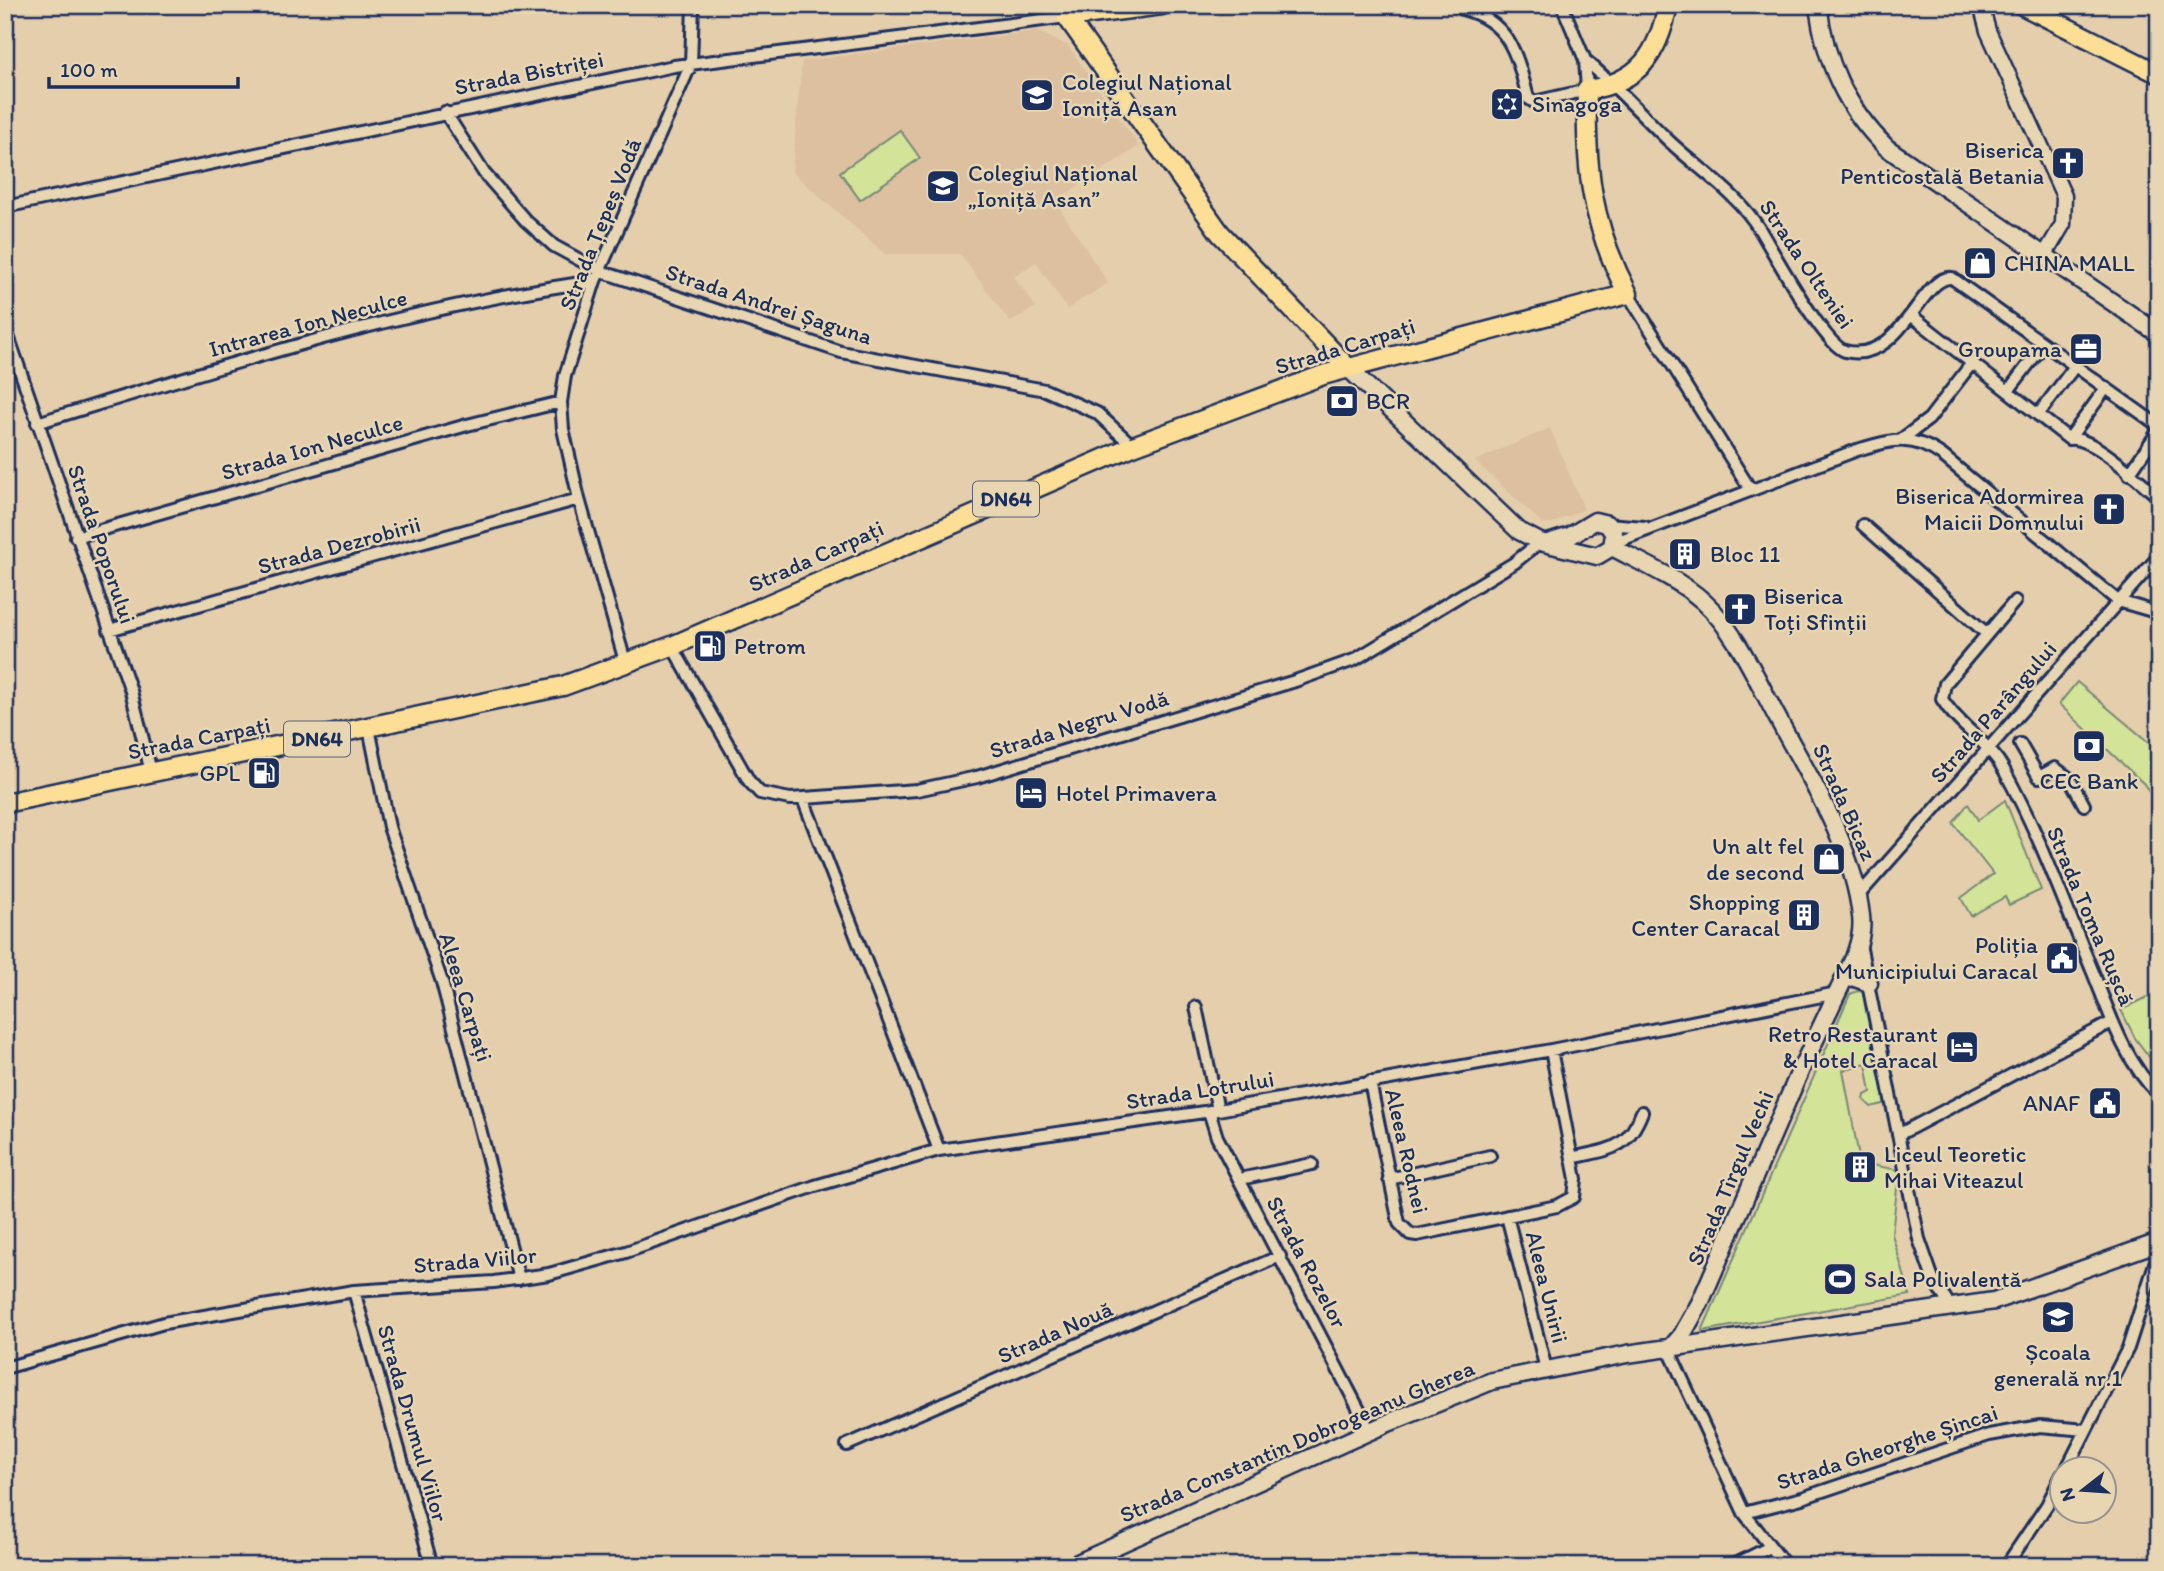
<svg xmlns="http://www.w3.org/2000/svg" width="2164" height="1571" viewBox="0 0 2164 1571" font-family="Itim,sans-serif">
  <style>
    .built { fill: #dcc09f }
    .green { fill: #d3e397; stroke: #77897a; stroke-width: 2 }
    .lines { fill: none; stroke-linecap: round; stroke-linejoin: round }
    .minor-casing { stroke: #1b2f5e; stroke-width: 16 }
    .tertiary-casing { stroke: #1b2f5e; stroke-width: 19 }
    .secondary-casing { stroke: #1b2f5e; stroke-width: 21 }
    .primary-casing { stroke: #1b2f5e; stroke-width: 23 }
    .minor { stroke: #e8d6b3; stroke-width: 10 }
    .tertiary { stroke: #e8d6b3; stroke-width: 14 }
    .secondary { stroke: #e8d6b3; stroke-width: 16 }
    .primary { stroke: #fcde96; stroke-width: 18 }
    .labels { text-anchor: middle; stroke-width: 5; stroke-linejoin: round; paint-order: stroke }
    .shield { fill: #e8d6b3; stroke: #586178; stroke-width: 2 }
    .shield-label { font-size: 21px; font-weight: bold; fill: #1b2f5e }
    .street-label { font-size: 23px; fill: #1b2f5e; stroke: #e8d6b3 }
    .poi-label { font-size: 23px; fill: #1b2f5e; stroke: #e8d6b3; text-anchor: start }
  </style>
  <rect width="100%" height="100%" fill="#e5ceab"/>
  <filter id="ink" filterUnits="userSpaceOnUse"><feTurbulence type="fractalNoise" baseFrequency=".0143" numOctaves="2"/><feDisplacementMap in="SourceGraphic" scale="14" xChannelSelector="R" yChannelSelector="G"/><feConvolveMatrix kernelMatrix="1 2 1 2 8 2 1 2 1" color-interpolation-filters="sRGB"/></filter>
  <g filter="url(#ink)">
    <!-- built -->
    <path class="built" d="M1037,31L1068,46L1139,146L1055,201L1108,283L1067,309L1036,262L1014,277L1036,307L1010,322L960,254H885L792,172L802,61Z
      M1550,428L1584,509L1551,524L1542,523L1475,461Z"/>
    <!-- green -->
    <path class="green" d="M900,130L920,158L860,200L840,172Z
      M2077,682L2159,751V808L2144,784L2059,704Z
      M2005,800L2041,890L2009,905L2005,897L1971,916L1961,898L1993,874L1953,823L1968,804L1978,820Z
      M1858,991L1864,992L1887,1103L1871,1107L1864,1100L1865,1095L1871,1092L1866,1063L1843,1070L1860,1163L1899,1170L1892,1234L1910,1295L1702,1331L1850,994Z
      M2152,995L2159,1027V1070L2135,1038L2121,1010Z"/>
    <g class="lines">
      <!-- minor casing -->
      <g class="minor-casing">
        <path id="minor" d="M1461,5L1462,9C1510,21 1517,55 1528,98L1534,102L1587,90L1585,60L1562,5
          M1585,60C1615,85 1641,114 1669,141C1701,171 1737,193 1760,230C1774,253 1824,345 1845,351C1902,365 1921,274 1952,278L2159,426
          M445,112L484,173L526,221L554,246L600,271L841,352L1045,390L1097,413L1133,446
          M5,207L674,66L1067,17
          M1628,294L1750,489
          M1912,316L2069,439C2094,436 2138,481 2159,497
          M5,327L131,691L151,772
          M2008,391L2044,344
          M2038,415L2075,366
          M37,423C220,367 405,307 595,281
          M1902,439L1929,419L1972,363
          M2069,439L2106,388
          M2129,474L2159,430
          M1607,524L1645,527
          M1863,525L1987,634
          M76,537L467,425L561,402
          M1613,543L1857,450C1892,440 1912,433 1943,456L2118,601L2159,613
          M2015,601L1945,684L1942,699C1959,727 1988,741 2004,770C2039,833 2064,903 2092,970C2110,1014 2124,1061 2159,1095
          M109,630L579,499
          M672,646L749,781L760,793L790,799L917,790L977,777L1295,681L1354,660L1514,563L1540,542
          M626,665L579,499L563,429L561,402L565,376L595,281L691,64L693,5
          M369,728L389,827L442,982L519,1279
          M2020,744L2039,777L2055,768L2070,779L2084,805
          M803,799L939,1150
          M1858,896L2159,556
          M1860,944L1919,1239L1933,1279L1952,1309
          M1196,1007L1218,1110
          M1370,1082L1399,1223L1410,1234L1417,1235L1557,1206L1574,1197L1576,1179L1551,1050
          M1209,1111L1217,1137L1370,1431
          M1898,1135L2112,1022
          M1572,1158C1609,1149 1627,1151 1642,1112
          M1240,1179L1312,1164
          M1389,1179L1490,1156
          M1507,1216L1546,1369
          M354,1291L432,1566
          M1669,1350L1744,1513L1786,1566
          M5,1368L164,1323L245,1309L354,1291L494,1282L549,1274L626,1252L815,1186L939,1150L1218,1110L1551,1050L1837,993
          M847,1445L1280,1256
          M2066,1470L2128,1348L2159,1251
          M1744,1513L1802,1498L1989,1435L2040,1426L2086,1430
          M1732,1566L1770,1547
          M2006,1566L2047,1505L2062,1475"/>
      </g>
      <!-- tertiary casing -->
      <g class="tertiary-casing">
        <path id="tertiary" d="M1981,5L1988,31L2064,196L2063,224L2044,256"/>
      </g>
      <!-- secondary casing -->
      <g class="secondary-casing">
        <path id="secondary" d="M1818,5C1825,62 1846,108 1887,148L2159,334
          M1347,367L1519,531L1540,542L1597,556L1612,547L1614,534L1607,524L1595,521L1570,536L1548,543
          M1612,547C1642,563 1677,578 1703,601C1736,631 1756,678 1777,717C1810,779 1853,845 1861,916C1863,931 1859,944 1854,958L1801,1069L1700,1303L1682,1335L1669,1350
          M1843,980L1852,977L1869,983
          M1071,1566L1388,1423L1492,1381L1627,1354L1994,1301L2159,1242"/>
      </g>
      <!-- primary casing -->
      <g class="primary-casing">
        <path id="primary" d="M1162,5L1067,17L1220,233L1347,367
          M2022,5L2159,74
          M5,803L563,686L672,646L1133,446L1323,375L1628,294C1591,223 1585,169 1587,90C1640,82 1658,54 1668,5"/>
      </g>
      <!-- minor -->
      <use href="#minor" class="minor"/>
      <!-- tertiary -->
      <use href="#tertiary" class="tertiary"/>
      <!-- secondary -->
      <use href="#secondary" class="secondary"/>
      <!-- primary -->
      <use href="#primary" class="primary"/>
    </g>
  </g>
  <!-- icons -->
  <defs>
    <g id="school-square" transform="scale(1.75)"><rect x="-9" y="-9" width="18" height="18" rx="4" fill="#1b2f5e" stroke="#e8d6b3"/><path d="M0-5L7-2L0 1L-7-2ZM-4 1L0 2.5L4 1V4Q0 6-4 4Z" fill="#fff"/></g>
    <g id="synagogue-square" transform="scale(1.75)"><rect x="-9" y="-9" width="18" height="18" rx="4" fill="#1b2f5e" stroke="#e8d6b3"/><path d="M0-6.5L5.6 3.2H-5.6ZM0 6.5L5.6-3.2H-5.6Z" fill="#fff"/></g>
    <g id="church-square" transform="scale(1.75)"><rect x="-9" y="-9" width="18" height="18" rx="4" fill="#1b2f5e" stroke="#e8d6b3"/><path d="M-1.2-6h2.4v3.5h3.3v2.4h-3.3V6h-2.4V-.1h-3.3v-2.4h3.3Z" fill="#fff"/></g>
    <g id="shop-square" transform="scale(1.75)"><rect x="-9" y="-9" width="18" height="18" rx="4" fill="#1b2f5e" stroke="#e8d6b3"/><path d="M-5-2.5h2.3a2.7 3.5 0 0 1 5.4 0H5L5.5 6h-11ZM-1.5-2.5h3a1.5 2.3 0 0 0-3 0Z" fill="#fff"/></g>
    <g id="office-square" transform="scale(1.75)"><rect x="-9" y="-9" width="18" height="18" rx="4" fill="#1b2f5e" stroke="#e8d6b3"/><path d="M-6-3h4V-5.5h4V-3h4V5H-6ZM-1-4.5V-3h2v-1.5ZM-6 0V1H6V0Z" fill="#fff"/></g>
    <g id="bank-square" transform="scale(1.75)"><rect x="-9" y="-9" width="18" height="18" rx="4" fill="#1b2f5e" stroke="#e8d6b3"/><path d="M-6-4H6V4H-6ZM0-2.3a2.3 2.3 0 1 0 0 4.6a2.3 2.3 0 1 0 0-4.6Z" fill="#fff"/></g>
    <g id="building-square" transform="scale(1.75)"><rect x="-9" y="-9" width="18" height="18" rx="4" fill="#1b2f5e" stroke="#e8d6b3"/><path d="M-4-6H4V6H1V3H-1V6H-4ZM-2.5-4.3h1.7v1.8h-1.7ZM.8-4.3h1.7v1.8H.8ZM-2.5-1h1.7V.8h-1.7ZM.8-1h1.7V.8H.8Z" fill="#fff"/></g>
    <g id="fuel-square" transform="scale(1.75)"><rect x="-9" y="-9" width="18" height="18" rx="4" fill="#1b2f5e" stroke="#e8d6b3"/><path d="M-5.5-6h7V0h2V4h1.3V-2.5L3-4.5l.8-.8L6-3V5H2.5V1h-1V6h-7ZM-4.2-4.7v3.2H.2V-4.7Z" fill="#fff"/></g>
    <g id="hotel-square" transform="scale(1.75)"><rect x="-9" y="-9" width="18" height="18" rx="4" fill="#1b2f5e" stroke="#e8d6b3"/><path d="M-6-4.5h1.5V1H6V5H4.5V3h-9V5H-6ZM-4 0a1.8 1.8 0 1 1 3.6 0ZM.5 0V-2.5h3Q6-2.5 6 0Z" fill="#fff"/></g>
    <g id="civic-square" transform="scale(1.75)"><rect x="-9" y="-9" width="18" height="18" rx="4" fill="#1b2f5e" stroke="#e8d6b3"/><path d="M-.6-6.5H3V-4.5H.6V-3L4-1V1h2V6H-6V1h2V-1L-.6-3ZM-1.2 2.5V6h2.4V2.5Z" fill="#fff"/></g>
    <g id="stadium-square" transform="scale(1.75)"><rect x="-9" y="-9" width="18" height="18" rx="4" fill="#1b2f5e" stroke="#e8d6b3"/><path d="M0-5a6.5 5 0 1 0 0 10a6.5 5 0 1 0 0-10ZM-3.5-1.8h7v3.6h-7Z" fill="#fff"/></g>
  </defs>
  <g fill-rule="evenodd">
    <use href="#school-square" x="1037" y="95"/>
    <use href="#synagogue-square" x="1507" y="104"/>
    <use href="#church-square" x="2068" y="163"/>
    <use href="#school-square" x="943" y="186"/>
    <use href="#shop-square" x="1980" y="263"/>
    <use href="#office-square" x="2086" y="349"/>
    <use href="#bank-square" x="1342" y="401"/>
    <use href="#church-square" x="2109" y="509"/>
    <use href="#building-square" x="1685" y="554"/>
    <use href="#church-square" x="1740" y="609"/>
    <use href="#fuel-square" x="710" y="646"/>
    <use href="#bank-square" x="2089" y="746"/>
    <use href="#fuel-square" x="264" y="773"/>
    <use href="#hotel-square" x="1031" y="793"/>
    <use href="#shop-square" x="1829" y="859"/>
    <use href="#building-square" x="1804" y="915"/>
    <use href="#civic-square" x="2062" y="958"/>
    <use href="#hotel-square" x="1962" y="1047"/>
    <use href="#civic-square" x="2105" y="1103"/>
    <use href="#building-square" x="1860" y="1167"/>
    <use href="#stadium-square" x="1840" y="1279"/>
    <use href="#school-square" x="2058" y="1317"/>
  </g>
  <g class="labels">
    <!-- shield labels -->
    <g class="shield">
      <rect x="973" y="481.5" width="66" height="35" rx="5"/>
      <rect x="284" y="721.5" width="66" height="35" rx="5"/>
    </g>
    <g class="shield-label">
      <text x="1006" y="506">DN64</text>
      <text x="317" y="746">DN64</text>
    </g>
    <!-- street labels -->
    <g class="street-label">
      <text transform="translate(529 73) rotate(-11)" y="8">Strada Bistriței</text>
      <text transform="translate(600 224) rotate(-68)" y="8">Strada Țepeș Vodă</text>
      <text transform="translate(1807 264) rotate(56)" y="8">Strada Olteniei</text>
      <text transform="translate(769 304) rotate(18)" y="8">Strada Andrei Șaguna</text>
      <text transform="translate(308 323) rotate(-15)" y="8">Intrarea Ion Neculce</text>
      <text transform="translate(1345 346) rotate(-17)" y="8">Strada Carpați</text>
      <text transform="translate(312 447) rotate(-16)" y="8">Strada Ion Neculce</text>
      <text transform="translate(102 544) rotate(71)" y="8">Strada Poporului</text>
      <text transform="translate(339 545) rotate(-15)" y="8">Strada Dezrobirii</text>
      <text transform="translate(816 556) rotate(-24)" y="8">Strada Carpați</text>
      <text transform="translate(1993 712) rotate(-49)" y="8">Strada Parângului</text>
      <text transform="translate(1079 724) rotate(-17)" y="8">Strada Negru Vodă</text>
      <text transform="translate(199 738) rotate(-11)" y="8">Strada Carpați</text>
      <text transform="translate(1845 802) rotate(66)" y="8">Strada Bicaz</text>
      <text transform="translate(2091 916) rotate(67)" y="8">Strada Toma Rușcă</text>
      <text transform="translate(466 997) rotate(73)" y="8">Aleea Carpați</text>
      <text transform="translate(1200 1090) rotate(-9)" y="8">Strada Lotrului</text>
      <text transform="translate(1407 1151) rotate(77)" y="8">Aleea Rodnei</text>
      <text transform="translate(1730 1178) rotate(-67)" y="8">Strada Tîrgul Vechi</text>
      <text transform="translate(475 1260) rotate(-5)" y="8">Strada Viilor</text>
      <text transform="translate(1307 1262) rotate(62)" y="8">Strada Rozelor</text>
      <text transform="translate(1547 1287) rotate(76)" y="8">Aleea Unirii</text>
      <text transform="translate(1055 1332) rotate(-24)" y="8">Strada Nouă</text>
      <text transform="translate(413 1423) rotate(74)" y="8">Strada Drumul Viilor</text>
      <text transform="translate(1297 1441) rotate(-23)" y="8">Strada Constantin Dobrogeanu Gherea</text>
      <text transform="translate(1887 1447) rotate(-18)" y="8">Strada Gheorghe Șincai</text>
    </g>
    <!-- poi labels -->
    <g class="poi-label">
      <text x="1062" y="90">Colegiul Național<tspan x="1062" dy="26">Ioniță Asan</tspan></text>
      <text x="1532" y="112">Sinagoga</text>
      <text x="2044" y="158" text-anchor="end">Biserica<tspan x="2044" dy="26">Penticostală Betania</tspan></text>
      <text x="968" y="181">Colegiul Național<tspan x="968" dy="26">„Ioniță Asan”</tspan></text>
      <text x="2004" y="271">CHINA MALL</text>
      <text x="2062" y="357" text-anchor="end">Groupama</text>
      <text x="1366" y="409">BCR</text>
      <text x="2084" y="504" text-anchor="end">Biserica Adormirea<tspan x="2084" dy="26">Maicii Domnului</tspan></text>
      <text x="1710" y="562">Bloc 11</text>
      <text x="1764" y="604">Biserica<tspan x="1764" dy="26">Toți Sfinții</tspan></text>
      <text x="734" y="654">Petrom</text>
      <text x="240" y="781" text-anchor="end">GPL</text>
      <text x="2089" y="789" text-anchor="middle">CEC Bank</text>
      <text x="1056" y="801">Hotel Primavera</text>
      <text x="1804" y="854" text-anchor="end">Un alt fel<tspan x="1804" dy="26">de second</tspan></text>
      <text x="1780" y="910" text-anchor="end">Shopping<tspan x="1780" dy="26">Center Caracal</tspan></text>
      <text x="2038" y="953" text-anchor="end">Poliția<tspan x="2038" dy="26">Municipiului Caracal</tspan></text>
      <text x="1938" y="1042" text-anchor="end">Retro Restaurant<tspan x="1938" dy="26">&amp; Hotel Caracal</tspan></text>
      <text x="2080" y="1111" text-anchor="end">ANAF</text>
      <text x="1884" y="1162">Liceul Teoretic<tspan x="1884" dy="26">Mihai Viteazul</tspan></text>
      <text x="1864" y="1287">Sala Polivalentă</text>
      <text x="2058" y="1360" text-anchor="middle">Școala<tspan x="2058" dy="26">generală nr.1</tspan></text>
    </g>
  </g>
  <!-- margin -->
  <rect width="2164" height="1571" fill="none" stroke="#e8d6b3" stroke-width="28"/>
  <rect x="14" y="14" width="2136" height="1543" fill="none" stroke="#1b2f5e" stroke-width="2.5" filter="url(#ink)"/>
  <!-- north arrow -->
  <g transform="translate(2083 1490) rotate(253)"><circle r="33" fill="#e8d6b3" stroke="#969391" stroke-width="2"/>
  <path d="M0-5L12 26L0 18L-12 26Z" fill="#1b2f5e"/>
  <text y="-10" font-size="19" font-weight="bold" text-anchor="middle" fill="#1b2f5e">N</text>
  </g>
  <!-- scale -->
  <path d="M49 77v10h189v-10" fill="none" stroke="#1b2f5e" stroke-width="3.5"/>
  <text x="60" y="77" font-size="21" fill="#1b2f5e" stroke="#e8d6b3" stroke-width="5" paint-order="stroke">100 m</text>
</svg>
